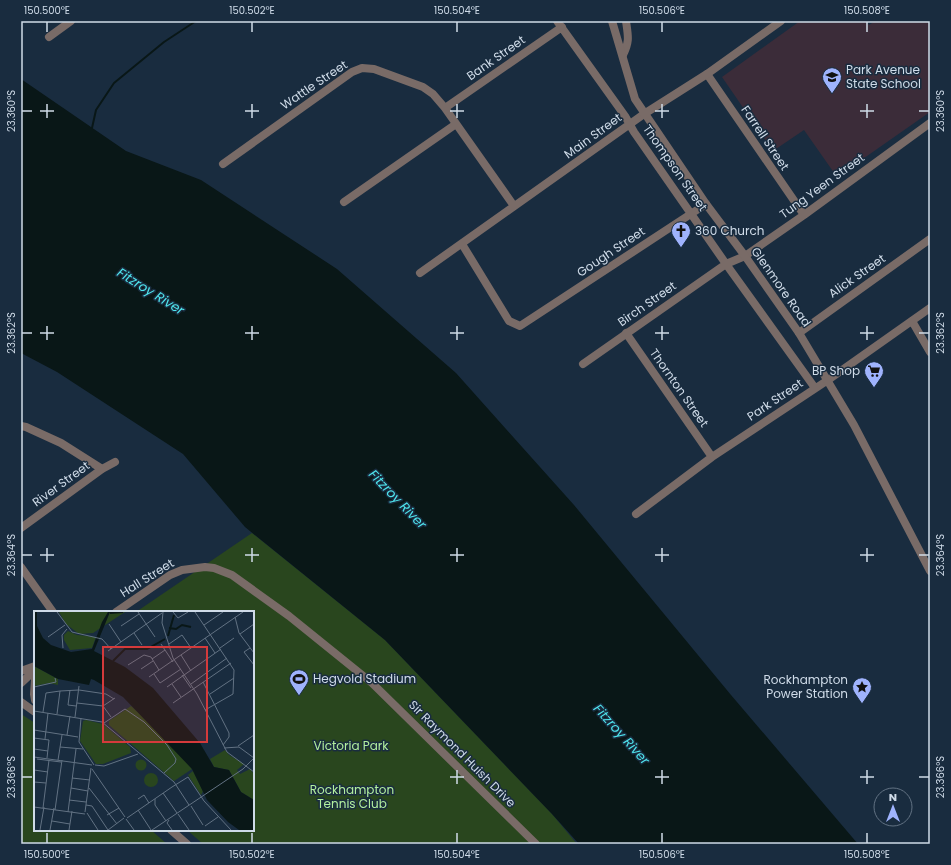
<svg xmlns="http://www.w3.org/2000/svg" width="951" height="865" viewBox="0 0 951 865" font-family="Poppins,sans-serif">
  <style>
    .education { fill: #3b2c39 }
    .green { fill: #29461e }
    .water { fill: #091717 }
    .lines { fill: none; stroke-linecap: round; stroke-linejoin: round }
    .stream { stroke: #091717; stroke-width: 2 }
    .minor { stroke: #796b67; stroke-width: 8 }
    .tertiary { stroke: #796b67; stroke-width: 8 }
    .ticks { fill: none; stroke: #cfdbe8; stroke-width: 1.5 }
    .labels { text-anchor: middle; stroke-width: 3; stroke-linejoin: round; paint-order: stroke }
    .street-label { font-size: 12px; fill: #cfdbe8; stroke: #192c3f }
    .poi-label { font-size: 12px; fill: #cfdbe8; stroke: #192c3f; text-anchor: start }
    .park-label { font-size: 12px; fill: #b2ef9d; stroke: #192c3f }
    .water-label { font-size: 13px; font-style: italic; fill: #4fe6ee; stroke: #192c3f }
    .inset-river { fill: none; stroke: #091717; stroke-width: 2 }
    .inset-road { fill: none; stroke: #627283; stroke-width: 1 }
    .view { fill: #d53a3b; fill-opacity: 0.15; stroke: #d53a3b; stroke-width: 2 }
    .inset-edge { fill: none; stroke: #cfdbe8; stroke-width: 2 }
    .neatline { fill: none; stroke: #cfdbe8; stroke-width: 1.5 }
    .ticks-label { font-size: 10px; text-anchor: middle; fill: #cfdbe8 }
  </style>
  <rect width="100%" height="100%" fill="#192c3f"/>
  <!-- education -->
  <path class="education" d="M800,21H866L869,25L875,21H930V112L837,177L804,130L773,151L722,77Z"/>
  <!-- green -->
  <path class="green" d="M252,533L385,640L552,814L577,844H203L187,830H253V612H136Z
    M21,714L35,723V830H151L167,844H21Z"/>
  <!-- water -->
  <path class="water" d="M21,79L126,151L201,180L337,269L456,373L574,505L731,695L858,844H579L552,814L385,640L245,527L183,454L57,372L21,353Z"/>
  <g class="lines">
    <!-- stream -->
    <path class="stream" d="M92,128L96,110L114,83L164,42L196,21"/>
    <!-- minor -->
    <path class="minor" d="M557,21L625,116L634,132L726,264L815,388
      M49,37L71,21
      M623,55C630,41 628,36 626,21
      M707,74L804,215
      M445,108L562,27
      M223,164L352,72L362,68L374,69L423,87L433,94L445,108L514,206
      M344,202L456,124
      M462,244L509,321L520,326L706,204
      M420,273L644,114
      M912,321L930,352
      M626,333L712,457
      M799,333L930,239
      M583,364L726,264L745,256L804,215L930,123
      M21,426L26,427L61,443L102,469
      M636,514L712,457L828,380L930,308
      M21,528L102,469L115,462
      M21,567L53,612
      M116,612L170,575L182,570L205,567L214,568L232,575L289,616L372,683L536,844
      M21,671L35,666
      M35,680L34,694L35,700
      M21,683L35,670"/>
    <!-- tertiary -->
    <path class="tertiary" d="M612,21L635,99L706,204L745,256L799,333L854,425L930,571
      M644,114L707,74L781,21
      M21,702L35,712
      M171,830L187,844"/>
  </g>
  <!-- ticks -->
  <path class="ticks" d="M47,22V32M252,22V32M457,22V32M662,22V32M867,22V32M47,104V118M252,104V118M457,104V118M662,104V118M867,104V118M22,111H32M40,111H54M245,111H259M450,111H464M655,111H669M860,111H874M919,111H929M47,326V340M252,326V340M457,326V340M662,326V340M867,326V340M22,333H32M40,333H54M245,333H259M450,333H464M655,333H669M860,333H874M919,333H929M47,548V562M252,548V562M457,548V562M662,548V562M867,548V562M22,555H32M40,555H54M245,555H259M450,555H464M655,555H669M860,555H874M919,555H929M457,770V784M662,770V784M867,770V784M22,777H32M450,777H464M655,777H669M860,777H874M919,777H929M47,833V843M252,833V843M457,833V843M662,833V843M867,833V843"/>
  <!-- icons -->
  <defs>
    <g id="school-pin" transform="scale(1)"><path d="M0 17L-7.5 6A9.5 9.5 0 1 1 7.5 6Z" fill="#9fb3fd" stroke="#192c3f"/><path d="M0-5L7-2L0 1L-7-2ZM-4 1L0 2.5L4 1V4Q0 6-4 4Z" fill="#111"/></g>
    <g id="church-pin" transform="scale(1)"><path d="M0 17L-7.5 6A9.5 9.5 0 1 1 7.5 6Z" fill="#9fb3fd" stroke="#192c3f"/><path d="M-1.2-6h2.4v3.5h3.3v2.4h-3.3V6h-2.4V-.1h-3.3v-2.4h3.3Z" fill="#111"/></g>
    <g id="supermarket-pin" transform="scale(1)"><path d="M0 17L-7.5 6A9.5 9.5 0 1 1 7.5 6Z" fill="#9fb3fd" stroke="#192c3f"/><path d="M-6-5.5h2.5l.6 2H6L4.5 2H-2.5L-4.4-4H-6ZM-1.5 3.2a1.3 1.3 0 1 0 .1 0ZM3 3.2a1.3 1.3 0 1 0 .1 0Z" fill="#111"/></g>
    <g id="stadium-pin" transform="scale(1)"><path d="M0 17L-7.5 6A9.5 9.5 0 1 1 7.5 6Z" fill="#9fb3fd" stroke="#192c3f"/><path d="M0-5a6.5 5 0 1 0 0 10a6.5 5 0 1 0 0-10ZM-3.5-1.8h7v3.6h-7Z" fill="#111"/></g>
    <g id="sight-pin" transform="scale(1)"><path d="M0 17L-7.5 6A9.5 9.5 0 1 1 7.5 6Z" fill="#9fb3fd" stroke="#192c3f"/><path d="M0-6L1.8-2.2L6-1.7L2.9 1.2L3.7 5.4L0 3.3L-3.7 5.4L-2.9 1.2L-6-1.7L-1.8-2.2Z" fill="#111"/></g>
  </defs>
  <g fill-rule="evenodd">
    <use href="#school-pin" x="832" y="77"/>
    <use href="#church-pin" x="681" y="231"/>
    <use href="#supermarket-pin" x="874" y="371"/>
    <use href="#stadium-pin" x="299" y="679"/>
    <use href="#sight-pin" x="862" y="687"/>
  </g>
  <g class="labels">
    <!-- street labels -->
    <g class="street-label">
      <text transform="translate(496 58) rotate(-35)" y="4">Bank Street</text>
      <text transform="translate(314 85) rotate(-34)" y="4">Wattle Street</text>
      <text transform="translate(593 136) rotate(-36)" y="4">Main Street</text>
      <text transform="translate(765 138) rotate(56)" y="4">Farrell Street</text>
      <text transform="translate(675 168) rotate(55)" y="4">Thompson Street</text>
      <text transform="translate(822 186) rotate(-36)" y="4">Tung Yeen Street</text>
      <text transform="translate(611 252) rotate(-34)" y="4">Gough Street</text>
      <text transform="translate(857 276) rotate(-35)" y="4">Alick Street</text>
      <text transform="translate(781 287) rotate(55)" y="4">Glenmore Road</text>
      <text transform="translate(647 304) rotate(-35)" y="4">Birch Street</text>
      <text transform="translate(679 388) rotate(55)" y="4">Thornton Street</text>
      <text transform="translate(775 400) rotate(-34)" y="4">Park Street</text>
      <text transform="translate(61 484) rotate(-36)" y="4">River Street</text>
      <text transform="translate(147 578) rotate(-32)" y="4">Hall Street</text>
      <text transform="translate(462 754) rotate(45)" y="4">Sir Raymond Huish Drive</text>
    </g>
    <!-- poi labels -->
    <g class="poi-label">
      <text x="846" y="74">Park Avenue<tspan x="846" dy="14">State School</tspan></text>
      <text x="695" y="235">360 Church</text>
      <text x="860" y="375" text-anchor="end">BP Shop</text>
      <text x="313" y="683">Hegvold Stadium</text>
      <text x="848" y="684" text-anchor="end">Rockhampton<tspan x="848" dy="14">Power Station</tspan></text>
    </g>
    <!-- park labels -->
    <g class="park-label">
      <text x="351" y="750">Victoria Park</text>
      <text x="352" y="794">Rockhampton<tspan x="352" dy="14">Tennis Club</tspan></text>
    </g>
    <!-- water labels -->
    <g class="water-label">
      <text transform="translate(151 291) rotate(32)" y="5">Fitzroy River</text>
      <text transform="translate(398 499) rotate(46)" y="5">Fitzroy River</text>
      <text transform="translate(622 734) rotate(48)" y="5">Fitzroy River</text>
    </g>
  </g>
  <!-- overview -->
  <g transform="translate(34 611)">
    <rect width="220" height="220" fill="#192c3f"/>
    <path d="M25,1H91L59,22L45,23L32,13ZM34,20L43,24L62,26L58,37L36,39L30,29V24ZM0,55L24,68V74L15,72L0,75ZM97,95L130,125L158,158L140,170L75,114V110ZM52,109L69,113L96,136L97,142L69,153H62L46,130L49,110ZM191,139L195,144L210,153L203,159L206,163L216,158L220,163V189L207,181L195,159L180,156L176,148ZM101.5 154a5.5 5.5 0 1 1 11 0a5.5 5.5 0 1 1-11 0ZM159,160L169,180L167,184L154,164ZM110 169a7 7 0 1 1 14 0a7 7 0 1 1-14 0Z" fill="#29461e"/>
    <path d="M0,1H3V15L9,27L17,34L37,41L58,38L68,11L74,1H76L60,40L91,56L119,77L166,132L180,156L195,159L207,181L220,189V219H205L194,211L173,189L158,158L89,86L60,69L57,68L55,74L24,68L0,55Z" fill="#091717"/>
    <path class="inset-river" d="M76,2L89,1M135,17L142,18L148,14L157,16M134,25L140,4M79,50L91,38H113L131,28"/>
    <path class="inset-road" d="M23,1L38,21L68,28L77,38M104,1L121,26M129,1L128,12L139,47L163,83L193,141L220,161M139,1L144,7L154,1M161,1L200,59L199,83L171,99M201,6L205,22L220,42M75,13L87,31M170,14L189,1M87,15L105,3M100,22L108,34M206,23L220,13M14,26L31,14M171,27L181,42M127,33L139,51M135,33L148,24L157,37M29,37L28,24L33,18M186,37L200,27M216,37L210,41L220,54M74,40L128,2M147,44L157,60M118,48L131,39M94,54L110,44L117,46L125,59M107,58L119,50M120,63L126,72L147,58M148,64L157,77M115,66L209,1M169,71L195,122V126L189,134M138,73L147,86M157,73L193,47M0,76L22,71L21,67M133,76L187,38M36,79L34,94L42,95M26,80L45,79L72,83L80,88M176,83L200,67M43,92L69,95M139,92L197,52M69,95L81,87M69,95L77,106M0,100L68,111L140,171L155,194M9,101L12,82L26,80L23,103M41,106L45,75M47,107L45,131L60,154M70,112L91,98L110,111L133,134L142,148L141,152L130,162M0,119L44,126M33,124L36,105M0,127L15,129L13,147M11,128L14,102M204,135L220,124M26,136L49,138M190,137L205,136L220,147M0,138L14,140M0,146L58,154M3,148L27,151M24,149L28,124M61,154L70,155L104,143M58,158L91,206M0,159L14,161M38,167L56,169M0,171L12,172M138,176L154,166L170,190L197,219M37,177L54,180M55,177L83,213M129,182L143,202M104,188L110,184L115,192M121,188V194L132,210M35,189L52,191M52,194L58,195L74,219M157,195L169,214M0,196L51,203M9,197L15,149M21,199L28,149M104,199L117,219M34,201L42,138M51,201L57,157M53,202L64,219M144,203L155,219M73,204L85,197M93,207L138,176M92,208L100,219M135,209L133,212L138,219M18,210L36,213M171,215L184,206M6,219L10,196M16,219L20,197M35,219L38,200M74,219L90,207M118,219L209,158L220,147"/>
    <path class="view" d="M69,36H173V131H69Z"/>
    <rect width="220" height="220" class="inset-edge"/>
  </g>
  <!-- border -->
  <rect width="951" height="865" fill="none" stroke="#192c3f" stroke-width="44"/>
  <!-- north arrow -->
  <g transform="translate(893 807)"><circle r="19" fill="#192c3f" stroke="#627283"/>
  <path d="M0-3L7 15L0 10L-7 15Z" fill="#9fb3fd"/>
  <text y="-6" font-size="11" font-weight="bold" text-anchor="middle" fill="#cfdbe8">N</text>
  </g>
  <rect x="22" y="22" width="907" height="821" class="neatline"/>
  <g class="ticks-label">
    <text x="47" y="14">150.500°E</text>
    <text x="252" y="14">150.502°E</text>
    <text x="457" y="14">150.504°E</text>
    <text x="662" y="14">150.506°E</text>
    <text x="867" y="14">150.508°E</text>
    <text transform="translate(11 111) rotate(-90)" y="4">23.360°S</text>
    <text transform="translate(940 111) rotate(-90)" y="4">23.360°S</text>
    <text transform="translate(11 333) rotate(-90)" y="4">23.362°S</text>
    <text transform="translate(940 333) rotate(-90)" y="4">23.362°S</text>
    <text transform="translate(11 555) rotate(-90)" y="4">23.364°S</text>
    <text transform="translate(940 555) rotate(-90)" y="4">23.364°S</text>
    <text transform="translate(11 777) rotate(-90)" y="4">23.366°S</text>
    <text transform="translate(940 777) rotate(-90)" y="4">23.366°S</text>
    <text x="47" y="858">150.500°E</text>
    <text x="252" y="858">150.502°E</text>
    <text x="457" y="858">150.504°E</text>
    <text x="662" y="858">150.506°E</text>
    <text x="867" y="858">150.508°E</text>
  </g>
</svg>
